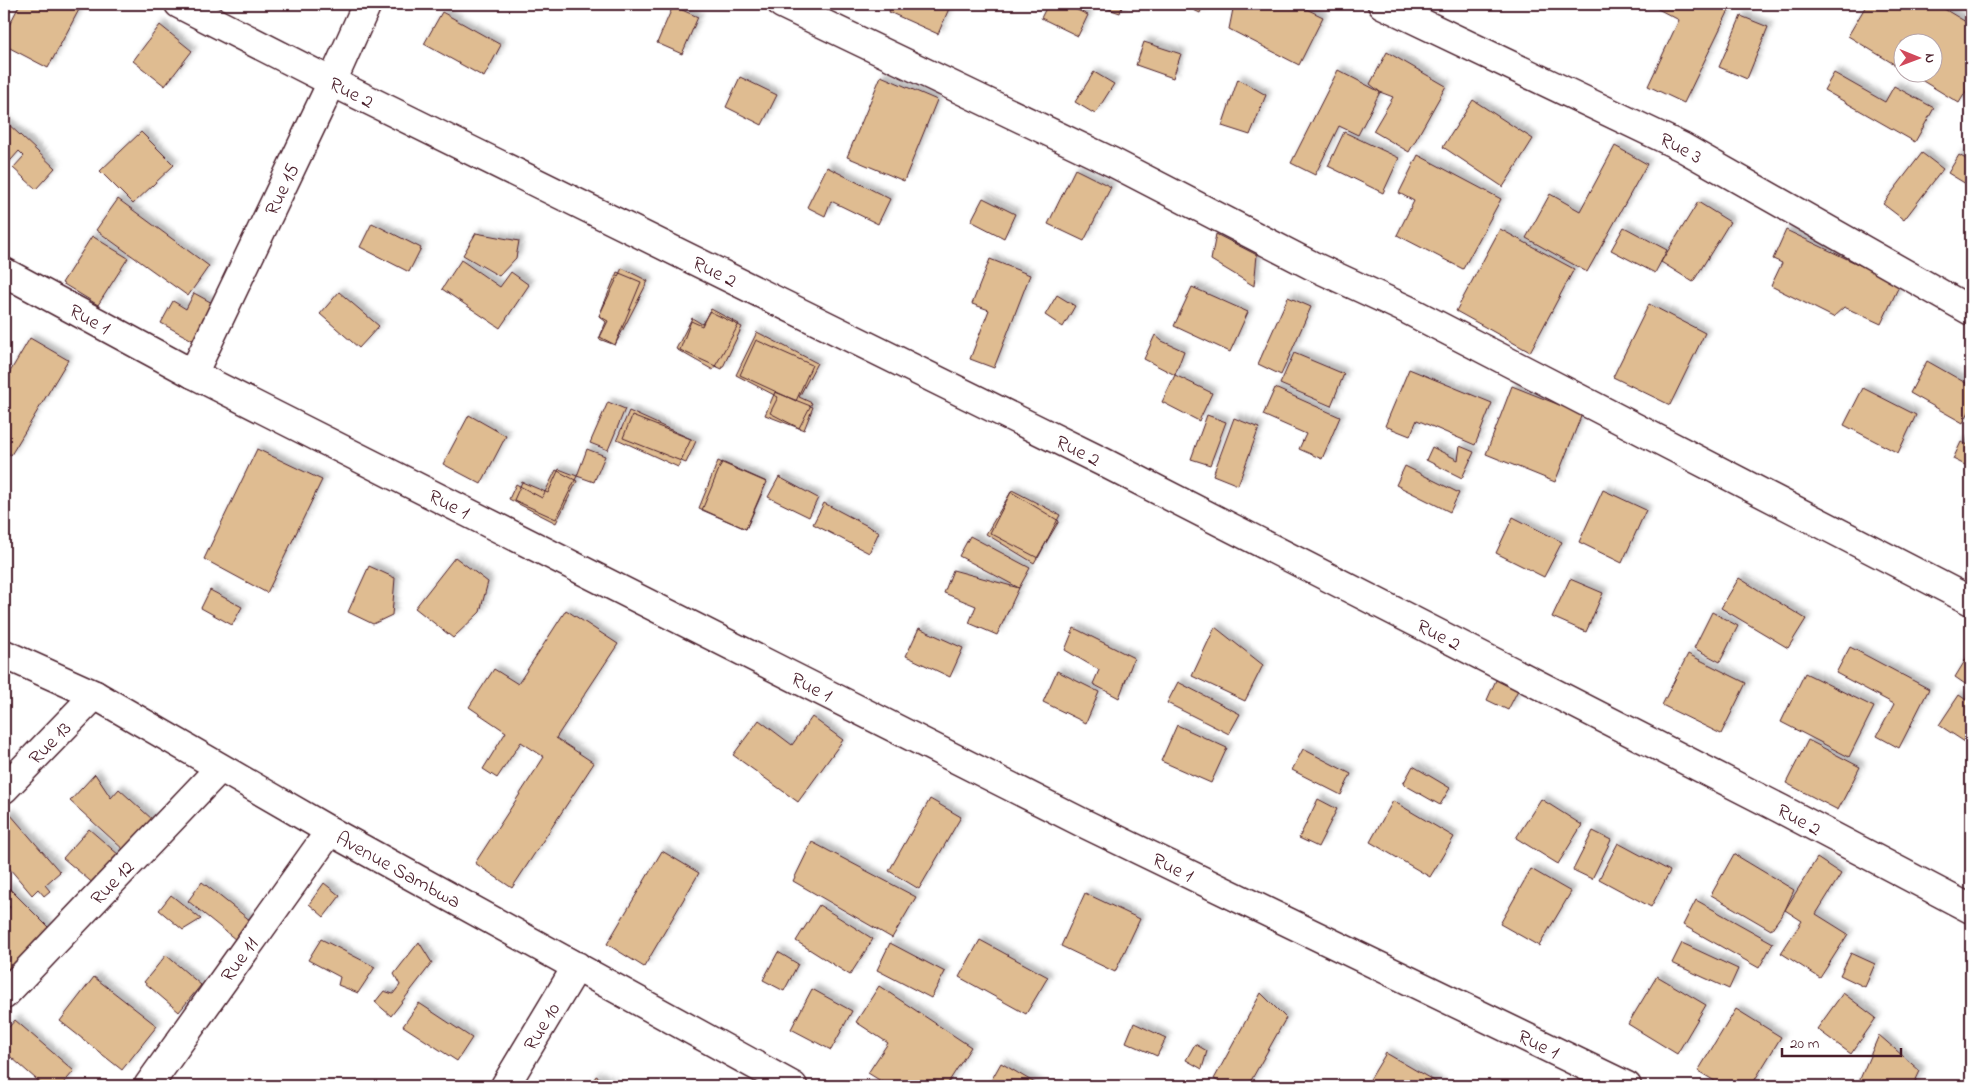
<svg xmlns="http://www.w3.org/2000/svg" width="1975" height="1090" viewBox="0 0 1975 1090" font-family="'Indie Flower',sans-serif">
  <style>
    .building { fill: #dfbc91; stroke: #4a1f2b; filter: url(#shadow) }
    .lines { fill: none; stroke-linecap: round; stroke-linejoin: round }
    .street-casing { stroke: #4a1f2b; stroke-width: 31 }
    .secondary-casing { stroke: #4a1f2b; stroke-width: 31 }
    .street { stroke: #fff; stroke-width: 28 }
    .secondary { stroke: #fff; stroke-width: 28 }
    .labels { text-anchor: middle; stroke-width: 4; stroke-linejoin: round; paint-order: stroke }
    .street-label { font-size: 20px; fill: #4a1f2b; stroke: #fff }
  </style>
  <defs>
    <filter id="shadow"><feDropShadow dx="4.5" dy="-4.5" stdDeviation="2.5" flood-color="#0004"/></filter>
  </defs>
  <rect width="100%" height="100%" fill="#fff"/>
  <filter id="ink" filterUnits="userSpaceOnUse"><feTurbulence type="fractalNoise" baseFrequency=".02" numOctaves="2"/><feDisplacementMap in="SourceGraphic" scale="10" xChannelSelector="R" yChannelSelector="G"/><feConvolveMatrix kernelMatrix="1 2 1 2 8 2 1 2 1" color-interpolation-filters="sRGB"/></filter>
  <g filter="url(#ink)">
    <!-- building -->
    <path class="building" d="M20,4H82L48,68L4,45V35Z
      M892,4H951L938,34L889,12Z
      M1048,4H1064L1088,15L1078,36L1041,18Z
      M1094,4H1123L1120,13Z
      M1181,4H1204L1200,13Z
      M1234,4H1296L1323,17L1299,65L1229,29Z
      M1658,4H1732L1684,103L1648,86L1679,20L1656,8Z
      M1867,4H1936L1971,25V83L1959,103L1908,72H1932V42H1902V69L1848,36Z
      M673,6L698,17L682,54L657,43Z
      M442,12L501,45L484,77L424,44Z
      M1741,16L1768,27L1747,79L1719,67Z
      M160,25L192,51L165,86L133,61Z
      M1144,42L1181,54L1173,78L1136,65Z
      M1387,52L1446,86L1409,152L1373,131L1393,97L1380,92L1370,84Z
      M1338,70L1380,92L1358,135L1339,126L1315,175L1291,163Z
      M1094,72L1114,84L1095,114L1075,102Z
      M1834,73L1885,102L1894,86L1934,108L1915,142L1824,90Z
      M881,76L937,100L904,181L847,157Z
      M740,77L777,95L762,125L726,107Z
      M1238,79L1266,95L1250,135L1222,126Z
      M1473,100L1533,139L1503,187L1443,147Z
      M4,120L55,168L36,189L13,168L24,156L19,151L4,168Z
      M141,132L174,165L133,204L100,171Z
      M1344,132L1399,158L1383,193L1328,166Z
      M1615,146L1647,164L1587,272L1526,238L1550,194L1580,211Z
      M1922,153L1943,169L1904,220L1883,204Z
      M1418,155L1501,199L1463,269L1397,235L1414,201L1399,193Z
      M1959,155L1971,162V187L1948,173Z
      M827,167L890,199L878,224L831,201L825,216L807,207Z
      M1075,169L1111,187L1084,241L1048,224Z
      M983,198L1015,214L1004,238L971,221Z
      M118,199L209,266L188,296L96,230Z
      M1698,202L1730,222L1693,282L1661,262Z
      M372,223L421,248L409,272L360,247Z
      M1624,227L1667,250L1655,273L1611,250Z
      M1500,229L1574,269L1530,352L1456,311Z
      M1786,230L1900,284L1881,324L1844,307L1833,317L1771,286L1782,263L1773,259Z
      M476,233L519,241L516,258L499,276L463,255Z
      M1216,234L1257,255L1254,286L1211,260Z
      M92,236L128,258L98,305L62,283Z
      M990,259L1030,275L994,368L970,359L989,310L972,304Z
      M461,260L500,287L511,272L529,285L500,328L442,289Z
      M622,268L648,281L615,345L600,337L608,321L599,316Z
      M617,272L641,282L615,345L599,339L606,322L599,316Z
      M1192,287L1248,312L1230,352L1174,326Z
      M339,292L379,326L359,348L320,314Z
      M194,293L214,304L194,341L161,323L173,301L186,309Z
      M1057,295L1075,306L1063,327L1045,315Z
      M1288,297L1311,307L1281,375L1258,364Z
      M1649,304L1705,333L1670,405L1613,377Z
      M711,309L739,324L713,370L676,349L692,318L702,324Z
      M709,311L742,327L722,369L680,350L691,321L702,326Z
      M757,332L817,363L799,397L812,403L799,428L770,413L778,397L736,375Z
      M1155,335L1162,341L1184,351L1175,375L1144,359Z
      M30,338L68,360L11,455L4,451V382Z
      M756,340L812,365L796,401L740,375Z
      M1294,353L1344,374L1331,406L1280,384Z
      M1927,361L1971,386V408L1963,423L1910,393Z
      M1409,369L1492,403L1475,445L1417,420L1410,436L1385,426Z
      M1175,375L1212,393L1199,421L1162,402Z
      M1512,386L1582,414L1555,482L1486,454Z
      M1275,388L1340,417L1322,459L1299,449L1306,434L1263,415Z
      M1863,388L1916,415L1898,453L1844,425Z
      M775,392L813,407L804,430L765,415Z
      M608,402L625,409L608,450L590,443Z
      M629,411L691,439L678,467L617,439Z
      M469,415L506,436L481,484L443,464Z
      M1207,415L1226,422L1210,465L1191,459Z
      M632,416L696,441L686,463L623,438Z
      M1234,418L1259,428L1238,485L1213,475Z
      M1961,442L1971,446V468L1953,459Z
      M1460,446L1474,452L1462,478L1426,460L1432,447L1458,460Z
      M257,449L322,480L267,593L204,559Z
      M587,449L605,456L594,482L577,476Z
      M718,461L766,482L746,529L699,508Z
      M722,462L767,482L746,529L702,510Z
      M1405,466L1459,493L1450,512L1396,485Z
      M559,469L577,476L556,519L514,500L522,482L548,493Z
      M556,470L577,481L556,523L509,499L516,484L542,498Z
      M779,477L818,498L809,517L768,497Z
      M1012,490L1060,515L1038,558L990,533Z
      M1603,490L1646,510L1622,563L1579,542Z
      M1011,492L1059,521L1034,563L986,534Z
      M824,503L879,532L869,553L813,524Z
      M1513,517L1562,542L1544,577L1496,553Z
      M970,536L1030,568L1019,588L959,556Z
      M455,557L488,582L480,612L453,638L415,608Z
      M369,566L395,578L392,615L373,624L348,612Z
      M953,570L1019,588L997,635L969,623L976,606L944,593Z
      M1739,578L1806,619L1788,648L1721,608Z
      M1570,579L1603,593L1586,632L1552,617Z
      M210,590L242,607L232,625L201,608Z
      M566,610L618,644L556,738L594,763L512,888L475,863L544,757L521,742L497,778L483,769L506,732L469,707L494,669L518,684Z
      M1712,612L1738,626L1720,662L1694,648Z
      M1215,627L1263,665L1245,701L1192,676Z
      M919,628L963,648L950,677L906,656Z
      M1074,628L1134,658L1119,698L1093,684L1099,670L1065,650Z
      M1850,647L1929,689L1899,748L1877,736L1894,704L1836,673Z
      M1971,651V688L1955,677Z
      M1688,654L1746,683L1721,734L1662,705Z
      M1057,671L1099,692L1086,723L1043,702Z
      M1805,673L1874,707L1849,757L1781,722Z
      M1496,680L1518,690L1508,710L1487,700Z
      M1178,682L1240,714L1229,734L1167,703Z
      M1959,695L1971,703V746L1939,725Z
      M812,717L843,740L798,802L733,755L759,720L792,745Z
      M1177,725L1227,748L1211,783L1161,761Z
      M1808,740L1860,767L1838,810L1786,783Z
      M1303,749L1351,774L1341,795L1292,770Z
      M1413,766L1450,788L1440,805L1403,784Z
      M95,774L111,798L119,789L153,820L125,851L70,801Z
      M930,799L961,817L919,889L889,871Z
      M1318,799L1337,809L1318,847L1299,838Z
      M1541,799L1582,825L1558,864L1516,838Z
      M1393,801L1454,837L1430,877L1370,842Z
      M10,814L60,872L45,885L50,891L44,896L38,889L32,895L4,862V819Z
      M89,829L127,862L102,891L63,858Z
      M1593,831L1611,840L1592,879L1573,870Z
      M812,842L916,897L892,938L793,881Z
      M1618,843L1670,871L1651,907L1599,879Z
      M662,851L699,873L644,967L607,944Z
      M1734,854L1794,890L1785,910L1771,930L1711,895Z
      M1817,858L1841,874L1816,914L1848,934L1820,978L1781,953L1802,921L1785,910Z
      M1531,869L1571,892L1539,946L1500,924Z
      M202,882L256,925L241,944L188,901Z
      M324,883L340,896L324,917L309,904Z
      M7,886L51,930L4,979V914L10,907L4,901V890Z
      M1085,893L1140,919L1115,972L1061,946Z
      M171,895L201,919L183,930L159,910Z
      M1696,900L1773,943L1759,968L1683,925Z
      M819,905L873,939L850,975L796,941Z
      M321,939L375,967L358,993L338,985L340,977L308,960Z
      M980,940L1048,977L1026,1014L959,977Z
      M419,942L432,963L391,1016L375,1002L384,991L393,994L400,985L394,974Z
      M890,943L945,972L931,998L877,970Z
      M1682,943L1738,969L1729,989L1672,963Z
      M778,952L798,964L784,991L763,980Z
      M1851,953L1875,964L1865,987L1840,975Z
      M166,955L201,985L179,1012L144,982Z
      M1657,976L1706,1005L1677,1054L1628,1024Z
      M94,977L157,1026L122,1070L60,1021Z
      M879,986L971,1047L946,1086H889L868,1073L888,1043L856,1022Z
      M812,989L852,1011L831,1050L791,1029Z
      M1261,993L1286,1018L1248,1086H1227L1214,1079Z
      M1843,993L1876,1018L1851,1054L1817,1029Z
      M419,1003L472,1038L457,1061L403,1026Z
      M1736,1009L1781,1037L1751,1086H1723L1698,1071Z
      M15,1020L74,1071L61,1086H44L4,1051V1033Z
      M1134,1023L1166,1038L1157,1056L1126,1042Z
      M1879,1035L1920,1071L1913,1086H1857Z
      M1195,1044L1207,1051L1202,1069L1186,1060Z
      M1386,1053L1443,1086H1366Z
      M1001,1063L1040,1086H988Z
      M596,1076L615,1086H590Z"/>
    <g class="lines">
      <!-- street casing -->
      <g class="street-casing">
        <g id="street">
          <path id="s1" d="M179,4L332,82L1103,462L1781,809L1971,909"/>
          <path d="M782,4L1112,162L1311,265L1406,309L1971,601"/>
          <path id="s2" d="M4,272L193,374L1081,822L1627,1086"/>
          <path id="s3" d="M193,374L332,82L367,4"/>
          <path id="s4" d="M4,654L95,695L330,831L793,1086"/>
          <path id="s5" d="M4,789L95,695"/>
          <path id="s6" d="M4,995L220,768"/>
          <path id="s7" d="M148,1086L330,831"/>
          <path id="s8" d="M505,1086L577,966"/>
        </g>
      </g>
      <!-- secondary casing -->
      <g class="secondary-casing">
        <g id="secondary">
          <path id="s9" d="M1382,4L1682,147L1971,311"/>
        </g>
      </g>
      <!-- street -->
      <use href="#street" class="street"/>
      <!-- secondary -->
      <use href="#secondary" class="secondary"/>
    </g>
  </g>
  <g class="labels">
    <!-- street labels -->
    <g class="street-label">
      <text dy="7" stroke="none"><textPath href="#s1" startOffset="194">Rue 2</textPath></text>
      <text dy="7" stroke="none"><textPath href="#s9" startOffset="332">Rue 3</textPath></text>
      <text dy="7" stroke="none"><textPath href="#s3" startOffset="205">Rue 15</textPath></text>
      <text dy="7" stroke="none"><textPath href="#s1" startOffset="599">Rue 2</textPath></text>
      <text dy="7" stroke="none"><textPath href="#s2" startOffset="98">Rue 1</textPath></text>
      <text dy="7" stroke="none"><textPath href="#s1" startOffset="1004">Rue 2</textPath></text>
      <text dy="7" stroke="none"><textPath href="#s2" startOffset="502">Rue 1</textPath></text>
      <text dy="7" stroke="none"><textPath href="#s1" startOffset="1409">Rue 2</textPath></text>
      <text dy="7" stroke="none"><textPath href="#s2" startOffset="908">Rue 1</textPath></text>
      <text dy="7" stroke="none"><textPath href="#s5" startOffset="65">Rue 13</textPath></text>
      <text dy="7" stroke="none"><textPath href="#s1" startOffset="1814">Rue 2</textPath></text>
      <text dy="7" stroke="none"><textPath href="#s2" startOffset="1312">Rue 1</textPath></text>
      <text dy="7" stroke="none"><textPath href="#s4" startOffset="450">Avenue Sambwa</textPath></text>
      <text dy="7" stroke="none"><textPath href="#s6" startOffset="156">Rue 12</textPath></text>
      <text dy="7" stroke="none"><textPath href="#s7" startOffset="156">Rue 11</textPath></text>
      <text dy="7" stroke="none"><textPath href="#s8" startOffset="70">Rue 10</textPath></text>
      <text dy="7" stroke="none"><textPath href="#s2" startOffset="1718">Rue 1</textPath></text>
    </g>
  </g>
  <!-- margin -->
  <rect width="1975" height="1090" fill="none" stroke="#fff" stroke-width="20"/>
  <rect x="10" y="10" width="1955" height="1070" fill="none" stroke="#4a1f2b" stroke-width="2" filter="url(#ink)"/>
  <!-- north arrow -->
  <g transform="translate(1918 58) rotate(91)"><circle r="24" fill="#ffffff" stroke="#b7a5aa"/>
  <path d="M0-4L9 19L0 12L-9 19Z" fill="#d1495b"/>
  <text y="-8" font-size="14" font-weight="bold" text-anchor="middle" fill="#4a1f2b">N</text>
  </g>
  <!-- scale -->
  <path d="M1782 1048v8h119v-8" fill="none" stroke="#4a1f2b" stroke-width="2.5"/>
  <text x="1790" y="1048" font-size="15" fill="#4a1f2b" stroke="#ffffff" stroke-width="4" paint-order="stroke">20 m</text>
</svg>
